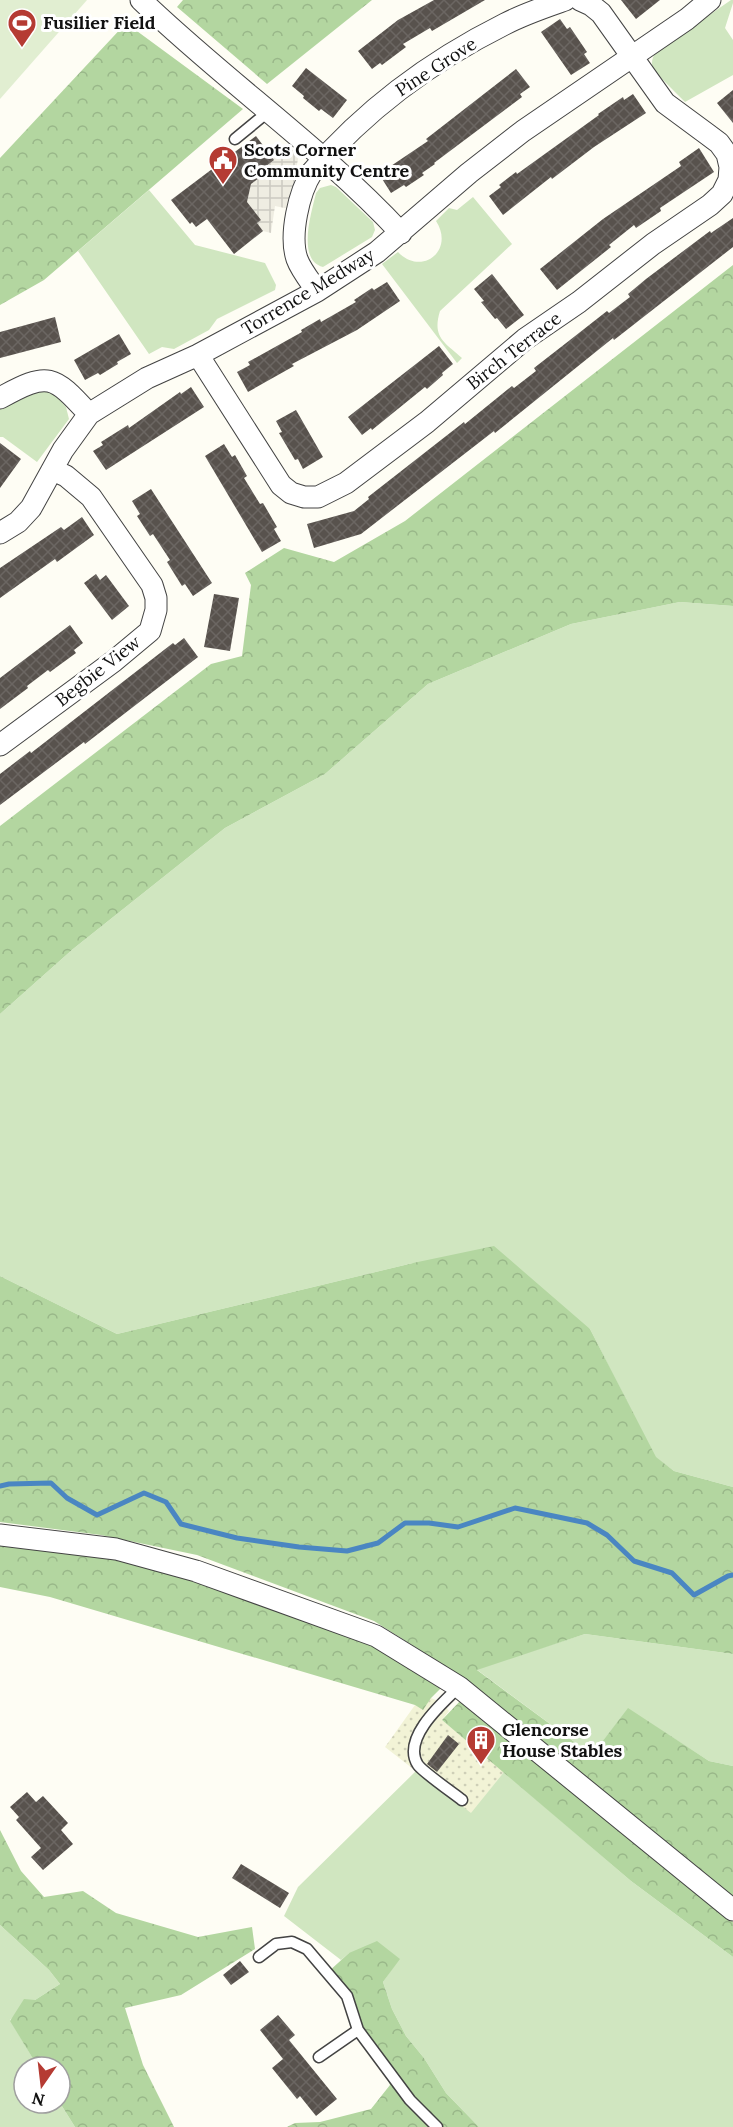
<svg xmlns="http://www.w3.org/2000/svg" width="733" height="2127" viewBox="0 0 733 2127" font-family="Lora,serif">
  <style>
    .farmland { fill: url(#farmland-dots) }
    .grass { fill: #d0e6c0 }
    .forest { fill: url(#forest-crowns) }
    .pitch { fill: #e1eed1 }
    .plaza { fill: url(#plaza-grid) }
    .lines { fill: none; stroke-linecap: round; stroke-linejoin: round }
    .stream { stroke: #4a86c2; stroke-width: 5 }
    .building { fill: url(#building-cross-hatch) }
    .service-casing { stroke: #434343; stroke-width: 13 }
    .minor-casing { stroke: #434343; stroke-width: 23 }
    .service { stroke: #fff; stroke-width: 10 }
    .minor { stroke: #fff; stroke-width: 21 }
    .labels { text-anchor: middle; stroke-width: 6; stroke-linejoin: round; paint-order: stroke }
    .poi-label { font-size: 18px; font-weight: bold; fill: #101010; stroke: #fff; text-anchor: start }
    .street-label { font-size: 18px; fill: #101010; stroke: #fff }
  </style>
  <defs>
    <pattern id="farmland-dots" width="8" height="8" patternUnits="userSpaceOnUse" patternTransform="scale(1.5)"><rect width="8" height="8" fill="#f2f3d6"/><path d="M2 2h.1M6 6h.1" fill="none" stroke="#cecfb7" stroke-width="1.8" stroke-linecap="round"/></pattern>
    <pattern id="forest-crowns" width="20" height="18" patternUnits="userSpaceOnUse" patternTransform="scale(1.5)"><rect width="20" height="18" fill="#b3d6a0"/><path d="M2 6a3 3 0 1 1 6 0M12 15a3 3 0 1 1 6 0" fill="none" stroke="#99b789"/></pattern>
    <pattern id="plaza-grid" width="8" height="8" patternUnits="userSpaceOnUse" patternTransform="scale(1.5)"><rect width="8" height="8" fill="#efede2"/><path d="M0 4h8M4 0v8" fill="none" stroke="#cccac1"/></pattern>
    <pattern id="building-cross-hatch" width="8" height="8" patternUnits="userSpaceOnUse" patternTransform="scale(1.5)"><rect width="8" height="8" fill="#58524d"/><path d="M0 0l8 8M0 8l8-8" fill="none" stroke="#6b6662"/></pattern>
  </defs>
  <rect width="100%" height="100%" fill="#fefdf4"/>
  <!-- farmland -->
  <path class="farmland" d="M431,1698L442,1703L449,1711L442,1720L504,1772L471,1814L385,1747L415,1705L423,1709Z"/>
  <!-- grass -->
  <path class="grass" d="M731,0H733V3L725,28L733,40V75L685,102L653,70C651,62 652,58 656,52Z
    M331,185L336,187L373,222L375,230L372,237L323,267C296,260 312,211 316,193L320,188Z
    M149,190L195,245L265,263L276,285L275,290L217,319L209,330L174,349L162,347L149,354L78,251Z
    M473,197L512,244L440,311C432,337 444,342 462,358L457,363L382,264L398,252C422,277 455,250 436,221L449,208L457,210Z
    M36,386L51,389L66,407L69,419L37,462L3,437H0V407Z
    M680,602L733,606V1487L674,1471L655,1457L590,1329L413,1263L117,1334L0,1276V1014L73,949L225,828L325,774L428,684L571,624Z
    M585,1634L733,1654V1766L709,1761L628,1709L592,1755L476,1669Z
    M416,1771L471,1813L504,1772L631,1881L733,1957V2127H479L446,2093L424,2058L406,2036L392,2009L383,1982L399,1959L349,1953L341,1960L284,1916L298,1887Z
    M0,1925L49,1970L60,1984L35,2000L10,2020L38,2067H24V2103H60L75,2127H0Z"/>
  <!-- forest -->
  <path class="forest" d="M183,0H372L267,84L177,7Z
    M126,23L243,109L44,280L0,305V158Z
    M733,265V606L680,602L571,624L428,684L325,774L225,828L73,949L0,1014V826L211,664L242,656L251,585L245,573L284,548L334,562L405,521Z
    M494,1246L590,1329L656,1457L674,1471L733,1487V1654L585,1634L477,1670L592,1755L628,1708L709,1761L733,1766V1897L467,1680L374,1621L197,1555L101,1535L0,1522V1276L117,1334L413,1263Z
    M0,1541L69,1549L194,1576L369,1641L443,1686L431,1698L423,1710L415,1705L50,1597L0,1587Z
    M461,1700L560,1783L733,1922V1957L631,1881L442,1720Z
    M0,1830L21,1871L44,1897L83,1891L116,1913L198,1937L252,1927L255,1949L181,1995L125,2008L143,2065L174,2127H75L60,2103V2067H38L10,2021L24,1999L35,2000L60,1984L49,1970L0,1925Z
    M377,1941L400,1959L383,1982L392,2009L406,2036L424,2058L446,2093L479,2127H287L295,2123L320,2122L371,2109L390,2085L378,2054L363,2027L327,1973L349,1953Z"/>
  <!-- pitch -->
  <path class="pitch" d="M0,0H87L0,99Z"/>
  <!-- plaza -->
  <path class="plaza" d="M290,148L297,154L298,159L289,209L275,206L271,233L263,231L257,223L260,220L247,202L251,184L256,174L274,160L272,158Z"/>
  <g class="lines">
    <!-- stream -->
    <path class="stream" d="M0,1486L9,1484L51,1483L67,1498L97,1515L144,1493L166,1502L181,1524L237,1538L299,1547L347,1551L378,1543L405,1523H429L458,1527L515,1508L587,1523L607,1535L634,1561L672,1573L694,1595L728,1576L733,1575"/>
  </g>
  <!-- building -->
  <path class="building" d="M434,0H485L432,31L430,28L403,44L406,47L382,65L380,63L372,69L358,51L398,20Z
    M621,0H660L636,19Z
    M560,19L567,29L570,27L587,52L584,54L590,63L571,75L541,32Z
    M306,68L347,100L333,118L321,109L319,111L303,98L304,96L292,86Z
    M516,69L530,87L520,94L522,97L434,163L435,164L422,173L424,175L406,187L404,185L391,193L379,174L428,141L426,139Z
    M733,90V123L717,103Z
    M633,94L646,113L594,147L552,179L551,177L503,215L489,196L501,187L499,185L516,172L517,174L599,115L598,114L623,97L624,100Z
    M256,136L274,160L256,174L259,178L251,184L247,202L261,220L257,223L263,231L234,254L207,219L196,227L192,222L190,224L171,200Z
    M699,148L714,172L660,208L661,211L636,228L634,225L609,245L611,247L557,290L540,269L603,219L681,166L679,162Z
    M733,218V247L614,340L613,338L495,433L494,431L361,534L314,548L307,524L354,511L369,499L368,497L464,422L465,424L512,386L514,388L536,371L534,368L570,340L607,311L609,313L630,297L628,294L646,279L710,231L711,233Z
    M492,274L524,315L506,329L497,318L495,319L481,302L484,301L474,289Z
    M387,282L400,301L357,330L292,364L294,366L248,392L237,372L250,365L248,362L302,332L301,330L320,319L321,322L356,302L354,300L372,288L374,290Z
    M55,317L61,342L0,358V332Z
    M119,334L131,354L117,362L118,364L100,375L98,373L85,380L74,360Z
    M439,346L453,364L442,373L443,375L427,389L425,387L372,430L371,428L362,435L348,417Z
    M191,387L204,407L106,470L93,451L103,445L101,442L128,425L129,428L180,392L181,394Z
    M296,410L323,457L303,469L298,459L295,460L279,433L282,432L276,421Z
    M0,443L21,459L0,488Z
    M224,444L232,457L235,455L247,476L244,478L260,504L263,503L277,527L274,529L281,541L262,552L205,456Z
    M151,489L212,583L193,596L185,584L182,586L167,562L170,560L153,534L150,536L137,516L140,514L132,501Z
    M82,517L94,535L57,562L55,559L0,598V568L61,527L64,530Z
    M96,574L100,580L106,575L129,606L112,620L84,583Z
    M214,594L239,598L230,651L204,647Z
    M70,625L83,643L74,650L76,653L50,672L48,670L27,686L28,688L0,709V678Z
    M184,638L198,657L85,744L84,742L0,805V774L30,751L31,753L173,643L175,645Z
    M448,1735L459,1744L437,1772L427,1764Z
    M27,1792L36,1802L43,1796L68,1823L61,1830L73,1844L43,1870L31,1857L41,1848L16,1820L19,1817L10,1807Z
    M241,1864L289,1893L280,1908L232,1878Z
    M240,1961L249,1972L231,1985L223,1975Z
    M278,2015L295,2035L289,2040L337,2099L316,2116L300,2096L297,2099L272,2068L283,2059L260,2030Z"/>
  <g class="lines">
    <!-- service casing -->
    <g class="service-casing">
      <path id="service" d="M235,139L269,111
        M459,1687C442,1703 401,1739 418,1765C423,1772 453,1793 462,1800
        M259,1957L276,1944L292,1942L307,1949L347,1996L358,2030
        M319,2057L358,2030L410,2100L437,2127"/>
    </g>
    <!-- minor casing -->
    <g class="minor-casing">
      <path id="minor" d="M141,0C225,81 322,148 401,233
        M317,291C310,281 301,270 297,259C289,235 299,192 312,172C365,110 433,60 505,24C524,14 545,7 565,0
        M198,355L281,485L291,493L304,497H318L346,483L427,422L525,339L579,302L653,244L710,205L722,194L729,180L730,167L727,154L719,143L707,134L665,103L601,13L591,5L580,0
        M0,398C49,371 53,375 89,414
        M0,533L18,522L31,508L63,450L89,414L147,378L198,355L317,291L377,252L469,173L523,131L687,19L710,0
        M0,745L114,661L150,631L156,610V598L152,585L91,497L66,476L53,470
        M0,1535L116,1549L196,1571L376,1636L459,1687L733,1910"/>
    </g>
    <!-- service -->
    <use href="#service" class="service"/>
    <!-- minor -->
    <use href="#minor" class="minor"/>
  </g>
  <!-- icons -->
  <defs>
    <g id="stadium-pin" transform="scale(1.5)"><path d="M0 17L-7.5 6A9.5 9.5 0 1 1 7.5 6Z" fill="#b53b33" stroke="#fff"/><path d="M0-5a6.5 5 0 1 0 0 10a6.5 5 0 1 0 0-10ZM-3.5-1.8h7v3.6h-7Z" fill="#fff"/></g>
    <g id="civic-pin" transform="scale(1.5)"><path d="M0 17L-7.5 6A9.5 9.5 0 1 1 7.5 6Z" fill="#b53b33" stroke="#fff"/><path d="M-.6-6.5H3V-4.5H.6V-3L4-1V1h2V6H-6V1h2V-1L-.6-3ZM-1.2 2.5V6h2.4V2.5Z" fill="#fff"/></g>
    <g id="building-pin" transform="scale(1.5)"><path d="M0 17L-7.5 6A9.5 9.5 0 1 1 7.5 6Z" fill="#b53b33" stroke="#fff"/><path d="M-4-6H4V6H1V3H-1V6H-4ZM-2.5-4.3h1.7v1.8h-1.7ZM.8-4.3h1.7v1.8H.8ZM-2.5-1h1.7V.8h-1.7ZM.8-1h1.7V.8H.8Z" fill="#fff"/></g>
  </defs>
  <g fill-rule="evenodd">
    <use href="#stadium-pin" x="22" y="23"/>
    <use href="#civic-pin" x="223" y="160"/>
    <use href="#building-pin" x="481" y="1740"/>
  </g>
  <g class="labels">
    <!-- poi labels -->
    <g class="poi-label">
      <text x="43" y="29">Fusilier Field</text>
      <text x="244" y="156">Scots Corner<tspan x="244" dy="21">Community Centre</tspan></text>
      <text x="502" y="1736">Glencorse<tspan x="502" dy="21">House Stables</tspan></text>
    </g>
    <!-- street labels -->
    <g class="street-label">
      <text transform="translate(436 67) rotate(-33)" y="6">Pine Grove</text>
      <text transform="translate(308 292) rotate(-31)" y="6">Torrence Medway</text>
      <text transform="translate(514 351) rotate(-38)" y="6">Birch Terrace</text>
      <text transform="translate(98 671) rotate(-38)" y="6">Begbie View</text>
    </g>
  </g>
  <!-- north arrow -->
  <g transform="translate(42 2085) rotate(194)"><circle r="28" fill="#ffffff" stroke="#9f9f9f" stroke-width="1.5"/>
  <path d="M0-4.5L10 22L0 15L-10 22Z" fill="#b53b33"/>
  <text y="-9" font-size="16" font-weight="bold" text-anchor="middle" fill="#101010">N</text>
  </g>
</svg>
